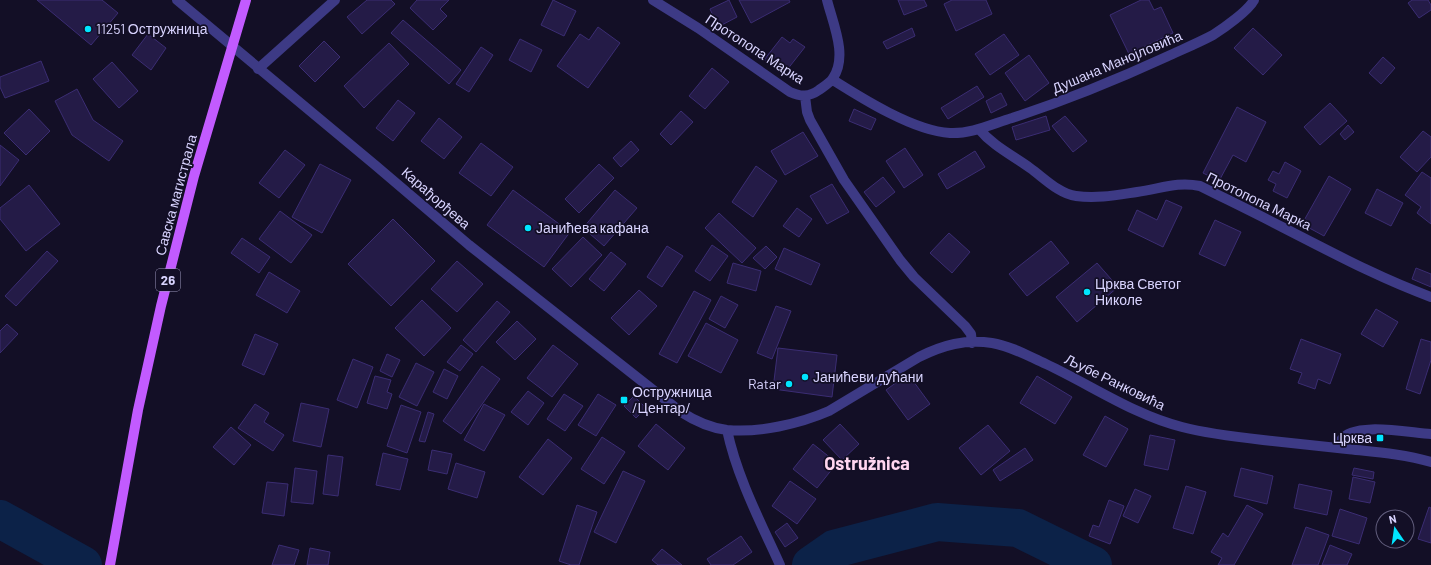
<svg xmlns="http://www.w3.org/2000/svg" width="1431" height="565" viewBox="0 0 1431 565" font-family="Barlow,sans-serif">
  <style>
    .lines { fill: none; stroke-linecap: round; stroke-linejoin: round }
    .river { stroke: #0c2248; stroke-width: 38 }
    .building { fill: #241b47; stroke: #3b2d73 }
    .minor { stroke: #3d3a85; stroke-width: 10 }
    .major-bridge { stroke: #c25bff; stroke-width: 10 }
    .poi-dot { fill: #00e5ff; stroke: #130f26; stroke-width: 1.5 }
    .labels { text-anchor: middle; stroke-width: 3.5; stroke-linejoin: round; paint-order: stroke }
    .shield { fill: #130f26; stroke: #9e99be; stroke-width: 1 }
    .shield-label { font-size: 13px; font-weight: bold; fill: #d9d4ff }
    .poi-label { font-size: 14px; fill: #d9d4ff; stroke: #130f26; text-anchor: start }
    .street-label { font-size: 14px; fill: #d9d4ff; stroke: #130f26 }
    .district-label { font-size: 18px; font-weight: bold; fill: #ffd6f0; stroke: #130f26 }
  </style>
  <rect width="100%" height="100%" fill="#130f26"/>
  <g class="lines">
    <!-- river -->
    <path class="river" d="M0,519L83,565
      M811,565L834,549L937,522L1018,528L1093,565"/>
  </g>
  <!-- building -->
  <path class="building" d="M37,0H102L118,13L91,45Z
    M367,0H391L395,4L362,34L347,17Z
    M417,0H449L440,9L447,16L433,30L410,8Z
    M553,0L576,11L564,36L541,25Z
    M729,0L737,17L718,27L710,9Z
    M739,0H789L790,2L751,23Z
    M898,0H924L927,6L904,15Z
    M952,0H986L992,14L956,31L944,4Z
    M1141,0H1149L1154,10L1161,7L1173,33L1129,54L1110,15Z
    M1412,0H1428L1431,5V10L1419,18L1408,3Z
    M403,20L461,70L449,84L391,33Z
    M598,27L620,43L588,88L557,66L580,34L589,40Z
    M912,28L915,36L887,49L883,42Z
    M1253,28L1282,55L1263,75L1234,48Z
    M148,34L166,48L151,70L132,55Z
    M1004,34L1019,55L990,75L975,54Z
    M782,37L790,43L793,39L805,47L783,75L764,60Z
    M520,39L542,50L531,72L509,60Z
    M324,41L340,57L315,82L299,66Z
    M389,43L409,64L364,108L344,86Z
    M481,47L493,55L469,92L456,84Z
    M1029,55L1049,83L1025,101L1005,73Z
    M1383,57L1395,68L1381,84L1369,73Z
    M41,61L49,81L5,98L0,87V77Z
    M112,62L138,91L119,108L93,79Z
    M712,68L729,82L705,109L689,96Z
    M977,86L984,97L948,119L941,108Z
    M77,89L93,120L123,141L109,161L72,135L55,101Z
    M1001,93L1007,105L991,113L986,101Z
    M398,100L415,113L393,141L376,128Z
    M1330,103L1347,121L1320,145L1304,127Z
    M1237,107L1266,122L1246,162L1233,155L1219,181L1203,173Z
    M29,109L50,131L26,155L4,133Z
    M854,109L876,119L871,130L849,121Z
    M681,111L693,122L671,145L660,134Z
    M1046,116L1050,130L1016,140L1012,127Z
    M1065,116L1087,141L1073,152L1052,126Z
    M439,118L462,137L444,159L421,141Z
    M1348,125L1354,132L1345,140L1340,134Z
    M1423,131L1431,137V157L1417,172L1400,157Z
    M803,132L818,156L785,175L771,151Z
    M631,141L639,150L621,167L613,158Z
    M481,143L513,167L491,196L459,173Z
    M0,145L19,160L0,186Z
    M905,148L923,175L904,188L886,161Z
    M285,150L305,165L279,198L259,183Z
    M975,151L985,167L947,189L938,174Z
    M1285,162L1301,171L1287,198L1273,191L1276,184L1268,180L1273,171L1279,174Z
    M320,164L351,180L322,233L292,217Z
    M599,164L614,178L579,213L565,199Z
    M756,166L777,181L753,217L732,202Z
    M1422,172L1431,178V224L1417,213L1421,207L1405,195Z
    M1329,176L1351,189L1324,236L1302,224Z
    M883,177L895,192L876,207L864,192Z
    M832,184L849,212L827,224L810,196Z
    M29,185L60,224L26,251L0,219V208Z
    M1377,189L1403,203L1391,226L1365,213Z
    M513,190L570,232L544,267L487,225Z
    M615,190L637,208L604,246L583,228Z
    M1166,200L1182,207L1163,247L1128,230L1137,210L1157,220Z
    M797,208L812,219L799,237L783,226Z
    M280,211L312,235L291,263L259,239Z
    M719,213L756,248L742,263L705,228Z
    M393,219L435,261L391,306L348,264Z
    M1215,220L1241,232L1225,266L1199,254Z
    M949,233L970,252L952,273L930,253Z
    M583,237L602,255L571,287L552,269Z
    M242,238L270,257L259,273L231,253Z
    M1051,241L1069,263L1027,296L1009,274Z
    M712,245L728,256L710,281L695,271Z
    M667,246L683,256L662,287L647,277Z
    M766,246L777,257L765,269L753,258Z
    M784,248L820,264L811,285L775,269Z
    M47,251L58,261L16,306L5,296Z
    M611,252L626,264L604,291L589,279Z
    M457,261L483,284L457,312L431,289Z
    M733,263L761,271L756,291L727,283Z
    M1097,263L1118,287L1077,322L1056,297Z
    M1416,268L1431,274V287L1412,279Z
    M269,272L300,291L287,313L256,295Z
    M639,290L657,306L629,335L611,318Z
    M694,291L711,300L677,363L659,354Z
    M721,296L738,305L725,328L709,319Z
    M422,300L451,328L424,356L395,328Z
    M497,301L510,312L476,352L463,340Z
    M776,306L791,311L772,359L757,353Z
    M1376,309L1398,322L1383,347L1361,334Z
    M517,321L536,339L515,360L496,342Z
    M706,323L738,340L721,373L688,356Z
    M7,324L18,334L0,353V331Z
    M255,334L278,344L264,375L242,365Z
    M1301,339L1341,354L1330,384L1318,379L1315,389L1298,383L1302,373L1290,369Z
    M1421,339L1431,342V360L1420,394L1406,389Z
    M461,345L473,354L460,371L447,362Z
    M553,345L578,364L552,397L527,378Z
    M778,348L837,355L832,397L773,389Z
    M387,354L400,360L392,377L380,371Z
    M353,359L373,367L357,408L337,400Z
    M416,363L434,372L417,406L399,397Z
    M482,366L500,379L461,434L443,421Z
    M444,369L458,376L447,399L433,392Z
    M908,374L930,404L908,420L886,390Z
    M375,376L391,380L387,392L392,394L387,409L367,403Z
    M1037,376L1072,397L1055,424L1020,403Z
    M528,391L544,403L528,425L511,412Z
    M564,394L583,406L565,431L547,419Z
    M598,394L616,405L596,436L578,425Z
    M634,396L646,408L636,418L624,406Z
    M301,403L329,409L321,447L293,441Z
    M255,404L269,413L264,422L284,435L273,451L238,428Z
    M484,404L505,415L484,451L464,440Z
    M401,405L421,412L407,453L387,446Z
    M428,412L434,414L425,442L419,441Z
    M1105,416L1128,429L1106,467L1083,455Z
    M656,424L685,448L668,470L638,446Z
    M840,424L859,444L842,460L823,440Z
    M988,425L1010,451L981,475L959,448Z
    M231,427L251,445L234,465L213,447Z
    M1150,435L1175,440L1168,470L1144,465Z
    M602,437L625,452L604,484L581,469Z
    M548,439L572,458L543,495L519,477Z
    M813,444L837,463L817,488L793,469Z
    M1025,448L1033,460L1000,481L993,470Z
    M432,450L452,454L447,474L428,470Z
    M383,453L408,459L400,490L376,485Z
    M328,455L343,457L338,496L323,494Z
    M456,463L485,472L477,498L448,489Z
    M295,468L317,471L313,504L291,502Z
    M1241,468L1273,476L1267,504L1234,496Z
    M1354,468L1374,472L1373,479L1352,475Z
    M623,471L645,481L616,543L594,532Z
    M1353,477L1375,482L1370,503L1349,499Z
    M790,481L816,499L797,524L772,506Z
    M267,482L288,484L284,516L262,513Z
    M1299,484L1332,491L1327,515L1294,508Z
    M1186,486L1206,492L1193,534L1173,528Z
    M1135,489L1151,496L1138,523L1123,516Z
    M1109,500L1124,506L1110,544L1089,536L1093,525L1099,527Z
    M577,505L597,512L579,565H571L559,561Z
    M1247,505L1263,514L1234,565H1218L1222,558L1211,552L1223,533L1228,537Z
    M1429,507L1431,508V543L1418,539Z
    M1340,509L1367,518L1359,544L1332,536Z
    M787,523L798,538L785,547L775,532Z
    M1306,527L1329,535L1318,565H1292Z
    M741,536L752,552L733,565H711L707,559Z
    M279,545L299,550L294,565H272Z
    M1330,545L1352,554L1347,565H1322Z
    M310,548L330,552L328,565H307Z
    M662,549L682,565H658L652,560Z"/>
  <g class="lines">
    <!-- minor -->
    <path class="minor" d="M177,0L375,165L469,245L681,412C695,421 710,428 727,430C759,433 799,424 829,411L919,357C943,345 965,339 992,343C1011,346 1028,356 1046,364C1091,385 1134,415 1182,427C1209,434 1236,437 1263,440C1291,443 1319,446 1347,449C1375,452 1404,454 1431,462
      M653,0L698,28L790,92C801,97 809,97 819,90C823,87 830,83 833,78C848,56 833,24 827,0
      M258,69L335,0
      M833,80C863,99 914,131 950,133C971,134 992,124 1012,118C1064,101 1116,80 1166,57C1181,50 1198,43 1213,35C1224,28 1248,11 1254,0
      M805,96L807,112L810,120L844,180L900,260L914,277L965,326L971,334L972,343
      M979,129C993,146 1012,155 1030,168C1043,177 1059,194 1076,196C1097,199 1117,195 1137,192C1160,189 1177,181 1200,186C1228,200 1255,213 1282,227C1331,252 1379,278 1431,297
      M727,430C737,477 760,521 780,565
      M1337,448C1338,446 1339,442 1341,440C1354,421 1410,433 1431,434"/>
    <!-- major-bridge -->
    <path class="major-bridge" d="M110,565L138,410L161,306L194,176L246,0"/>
  </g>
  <!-- markers -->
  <g class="poi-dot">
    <circle cx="88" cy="29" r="4"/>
    <circle cx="528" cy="228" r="4"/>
    <circle cx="1087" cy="292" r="4"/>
    <circle cx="805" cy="377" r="4"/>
    <circle cx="789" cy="384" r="4"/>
    <rect x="620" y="396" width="8" height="8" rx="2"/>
    <rect x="1376" y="434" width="8" height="8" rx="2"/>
  </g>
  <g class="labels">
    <!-- shield labels -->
    <rect class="shield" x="156" y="269" width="24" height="22" rx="3"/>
    <g class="shield-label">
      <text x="168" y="285">26</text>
    </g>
    <!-- poi labels -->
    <g class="poi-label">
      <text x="96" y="34">11251 Остружница</text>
      <text x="536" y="233">Јанићева кафана</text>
      <text x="1095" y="289">Црква Светог<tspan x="1095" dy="16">Николе</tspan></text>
      <text x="813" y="382">Јанићеви дућани</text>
      <text x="781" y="389" text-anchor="end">Ratar</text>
      <text x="632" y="397">Остружница<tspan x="632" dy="16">/Центар/</tspan></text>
      <text x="1372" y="443" text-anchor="end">Црква</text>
    </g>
    <!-- street labels -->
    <g class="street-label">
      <text transform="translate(755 49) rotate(33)" y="5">Протопопа Марка</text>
      <text transform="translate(1117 62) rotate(-23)" y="5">Душана Манојловића</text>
      <text transform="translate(176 195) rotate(-75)" y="5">Савска магистрала</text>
      <text transform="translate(436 198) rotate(41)" y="5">Карађорђева</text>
      <text transform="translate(1259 201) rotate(26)" y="5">Протопопа Марка</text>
      <text transform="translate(1115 382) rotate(26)" y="5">Љубе Ранковића</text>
    </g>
    <!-- district labels -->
    <g class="district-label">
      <text x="867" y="470">Ostružnica</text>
    </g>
  </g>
  <!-- north arrow -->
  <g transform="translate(1395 529) rotate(347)"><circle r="19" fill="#130f26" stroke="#625e7d"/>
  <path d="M0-3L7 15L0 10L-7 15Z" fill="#00e5ff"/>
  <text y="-6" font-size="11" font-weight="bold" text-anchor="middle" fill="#d9d4ff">N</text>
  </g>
</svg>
